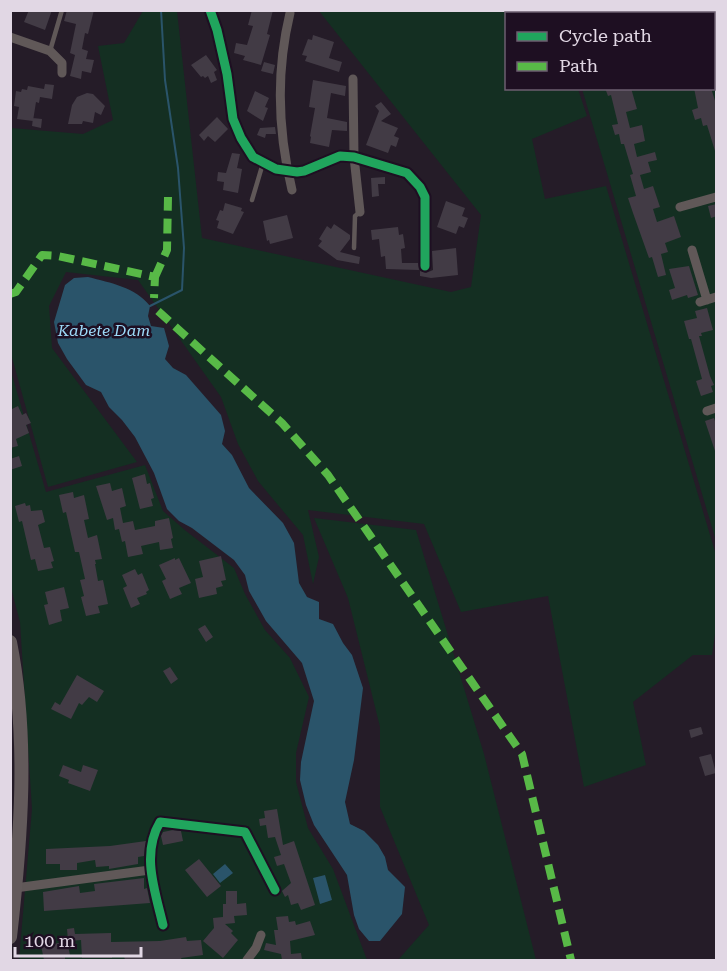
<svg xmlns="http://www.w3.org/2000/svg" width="727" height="971" viewBox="0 0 727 971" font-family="'Roboto Serif',serif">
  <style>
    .green { fill: #142f22 }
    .water { fill: #2a546a }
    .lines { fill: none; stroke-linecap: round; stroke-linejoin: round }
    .stream { stroke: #2a546a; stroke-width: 2 }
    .building { fill: #423b45 }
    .service { stroke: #605858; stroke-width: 4.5 }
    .minor { stroke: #605858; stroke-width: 9 }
    .secondary { stroke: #635a5b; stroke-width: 14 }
    .quiet { stroke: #58b947; stroke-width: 8; stroke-dasharray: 15 8; stroke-linecap: butt }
    .cycleway-casing { stroke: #1e0f22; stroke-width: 13 }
    .cycleway { stroke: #20a55d; stroke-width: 9 }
    .labels { text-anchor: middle; stroke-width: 5; stroke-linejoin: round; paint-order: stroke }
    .water-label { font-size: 16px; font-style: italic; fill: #9ddaf8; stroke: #1e0f22 }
  </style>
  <rect width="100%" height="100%" fill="#251c28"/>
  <!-- green -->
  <path class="green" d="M143,11H177L202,238L451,292L471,287L481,215L319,11H555L556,13L506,14V88L578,89L587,116L532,139L545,199L606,186L716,555V627L712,655H693L633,702L646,765L584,787L548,596L461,612L424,524L308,510L319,557L313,584L303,535L258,481L238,444L221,397L138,280L66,272L49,306L52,348L137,462L48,487L11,354V128L83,134L113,120L98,46L124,43Z
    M559,11H716V541L582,89L714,88V14H560Z
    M10,368L46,492L145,465L163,511L186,531L234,568L245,594L265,630L290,658L309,697L296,753V782L308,828L333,869L367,960H19L32,809L20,622L11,588Z
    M314,518L416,530L484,754L536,960H398L429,925L380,807V727L348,598Z"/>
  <!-- water -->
  <path class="water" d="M88,277C111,283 135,287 150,306L148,316L151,326L164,328L169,346L165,359L173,368L186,375L221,415L225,431L222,444L232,455L249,488L283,523L294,543L299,583L307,597L319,602V619L333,624L343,643L352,655L363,688L354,760L345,802L350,824L364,831L378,845L385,857L388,870L405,887L402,914L380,941H369L359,929L354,915L347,875L314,825L306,805L300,780L301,762L314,701L302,663L266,621L249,591L245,575L234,560L192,528L179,521L167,509L154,473L135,437L122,420L109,407L101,392L86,385L67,359L58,343L54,322L65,285L74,278Z
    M225,864L233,873L220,883L213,874Z
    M325,875L332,900L320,904L313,878Z"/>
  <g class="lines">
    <!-- stream -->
    <path class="stream" d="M150,306L182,290L184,248L178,168L165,80L161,10"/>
  </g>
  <!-- building -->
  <path class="building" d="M29,10H52L45,30L24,22Z
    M67,10H94L88,34L85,33L82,49L88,51L86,59L94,60L91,73L82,71L81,79L70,76L75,55L70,53L76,24L64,21Z
    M252,10H273L267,34L270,35L261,65L243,60L245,56L234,53L236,43L247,45L253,26L248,25Z
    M313,35L334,42L329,58L342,62L339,72L305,61L307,56L302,55L308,39L312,40Z
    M206,55L217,70L214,72L217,80L211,83L208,76L205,78L203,76L201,77L191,65Z
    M264,62L275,65L273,74L261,71Z
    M313,80L346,86L345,96L331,93L327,118L347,122V131L332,130L329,147L310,143L311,137L310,136L315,108L309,107Z
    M45,84L54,85L52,99L40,97L39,103L36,102L33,121L17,119L19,107L14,106L16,91L21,92L22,89L27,90L28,86L44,89Z
    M605,88H631L637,109L626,112L630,128L642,125L645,141L634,144L637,157L655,152L657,160L648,162L651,172L640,175L644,189L653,186L660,207L653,209L657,222L674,216L681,237L665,243L668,252L661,254L666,275L658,277L652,257L649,258L633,213L628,198L636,196L630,175L633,174L624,144H621L619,134L615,135L612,125L618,124L611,95L608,96Z
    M694,88H711L717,107V151H715L707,125L703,126L701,118L695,120L692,110L698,108Z
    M255,91L269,98L265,107L268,108L263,121L247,111Z
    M87,93L93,94L105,106L101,115L95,112L93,123L83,121L82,124H68L72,105L77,97Z
    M381,102L391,114L381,121L398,128L394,136L399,138L396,147L391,145L388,153L366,145L379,111L375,106Z
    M217,117L228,129L215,142L208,136L204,141L199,135Z
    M33,118L42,119L41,128L32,126Z
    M275,127L276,134H266L265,138L257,135L260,128Z
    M232,153L240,154L237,168L242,169L238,193L223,190L224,182L217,181L218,172L226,173Z
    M385,177V184H378L379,196L372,197L371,178Z
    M446,201L465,208L462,216L468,218L464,228L459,226L456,234L437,227Z
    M225,203L242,208L241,211L244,212L233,234L217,228L219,221L216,220L220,210L223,211Z
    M717,204V216L711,218L708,206Z
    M287,215L293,238L270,244L269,240L267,241L263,221Z
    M334,224L350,235V239L340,252L360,257L359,264L337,260L318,246L322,241L319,239L327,226L331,229Z
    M398,227L399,235L403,234L405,248L401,249L402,263H418L419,270L386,269L385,256L381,257L379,239L372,240L371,230Z
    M456,248L458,275L431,278L420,276V271L426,273L433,270L432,251Z
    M689,266L698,295L688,298L687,295L672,300L669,290L675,288L669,269Z
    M707,308L713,330L701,333L702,336H699L710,376L714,385L711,386L713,392L701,396L696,381L702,379L691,339H689L684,321L697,318L695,311Z
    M18,406L22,415L26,413L31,423L26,425L29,433L16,439L18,446L10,448V410Z
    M714,418L717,427L715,451L705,421Z
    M19,456L22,466L10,470V459Z
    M145,474L147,484L150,483L154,498L151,499L153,506L140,509L132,478Z
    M110,483L112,491L122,488L126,506L120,508L123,523L133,521L135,530L155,526V521L169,518L173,538L171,539L173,548L160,550L159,542L141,546L143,554L128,557L125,541L122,542L119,529L115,530L113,518L107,520L96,486Z
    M73,492L74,498L84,495L89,519L84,520L88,538L97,535L102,559L95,560L96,564H95L98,581L103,580L108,604L98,606L100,613L86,616L81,597L84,596L80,580L85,579L79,552H75L66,512L63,513L59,495Z
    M25,503L26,506L30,505L31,511L42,510L45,522L38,525L44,548L50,547L54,561L51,562L53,568L38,571L35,559L31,560L22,521L19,522L15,506Z
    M221,556L226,580L221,581L223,586L216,588L217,594L199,598L195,579L203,577L199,561Z
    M175,558V560L179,558L191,583L179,588L182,594L170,599L162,581L166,579L159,565Z
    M135,569L138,575L142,573L149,590L146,592L147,594L137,598L140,604L131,608L123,588L127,586L122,575Z
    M64,587L69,608L60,610L62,621L49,625L44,605L48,604L45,592Z
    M205,625L213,637L206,642L198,629Z
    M170,667L178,679L171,684L163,671Z
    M77,675L104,691L97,702L89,697L82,705L79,703L71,719L51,709L55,702L60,705Z
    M701,727L703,734L691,738L689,730Z
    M711,754L716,773L705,776L699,757Z
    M63,765L81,772L83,765L98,770L90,791L68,783L69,780L59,776Z
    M277,809L283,845L294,841L315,905L301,910L298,903L291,905L288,895L285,897L282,891L291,883L284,864L277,866L274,857L281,855L275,837L268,838L266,825L260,826L259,819L265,818L264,811Z
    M173,830L181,831L183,841L163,845L161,836L163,832Z
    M146,841L144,856L138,857V864L109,869V866L96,867L95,860L77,863V870H60V864H46V849L110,846Z
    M199,859L221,886L207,897L185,870Z
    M144,878V889L147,888L150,903L44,911L43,892L79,886L80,893L95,891L94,884Z
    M226,891H237V904L246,903L247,915L234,916L235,923L225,924L233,931L231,933L238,940L223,958L203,941L214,928L213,918L223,917V904H226Z
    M288,916L289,922L295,921L296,925L310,921L315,935L290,941L291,954L301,953L302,960H282L281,954L264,950L266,943L276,945L274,930H278L276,917Z
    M74,928L75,934L111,933V942L160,941L186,937L187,941L201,940L203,955L181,958L182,960H167V959L125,960L124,956H112V958H82L81,940L68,941L67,929Z
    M53,939L54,944L67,941L70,955L65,956V960H44L40,941Z"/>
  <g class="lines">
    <!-- service -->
    <path class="service" d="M50,51L62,10
      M252,200L263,163
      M354,248L355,216L360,212"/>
    <!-- minor -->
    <path class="minor" d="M210,10L217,30L227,74L233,119L241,138L253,157L276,169L297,172L304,171L340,156L354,157L407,173L420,187L425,197V266
      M290,13C276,71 278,132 292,190
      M714,14L716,23
      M10,37L50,51L62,63V73
      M353,79L354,157L360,212
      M680,207L716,197
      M692,250L707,300
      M700,302L716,297
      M707,411L716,408
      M15,888L150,870
      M163,925C155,891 141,854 160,822L245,832L275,890
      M247,960L256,948L261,935"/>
    <!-- secondary -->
    <path class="secondary" d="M10,642C29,738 21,840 10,937"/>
    <!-- quiet -->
    <path class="quiet" d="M155,277L167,250L168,197
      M10,294L16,292L42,255L58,256L155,277L154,298
      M158,311L282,423L328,475L522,754L571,960"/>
    <!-- cycleway casing -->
    <g class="cycleway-casing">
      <path id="cycleway" d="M210,10L217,30L227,74L233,119L241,138L253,157L276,169L297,172L304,171L340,156L354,157L407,173L420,187L425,197V266
        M163,925C155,891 141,854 160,822L245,832L275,890"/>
    </g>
    <!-- cycleway -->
    <use href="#cycleway" class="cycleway"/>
  </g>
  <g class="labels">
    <!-- water labels -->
    <g class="water-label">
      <text x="104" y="336">Kabete Dam</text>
    </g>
  </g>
  <!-- border -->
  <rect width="727" height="971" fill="none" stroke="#e1d7e4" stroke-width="24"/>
  <!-- legend -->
  <rect x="505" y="12" width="210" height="78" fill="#1e0f22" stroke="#6c5f70" stroke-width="1.5"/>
  <rect x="517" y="32" width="30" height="9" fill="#20a55d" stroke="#6c5f70" stroke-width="1.5"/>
  <text x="559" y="42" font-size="18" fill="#e1d7e4">Cycle path</text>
  <rect x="517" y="62" width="30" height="9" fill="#58b947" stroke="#6c5f70" stroke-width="1.5"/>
  <text x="559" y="72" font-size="18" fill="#e1d7e4">Path</text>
  <!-- scale -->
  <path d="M15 947v9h126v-9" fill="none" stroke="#e1d7e4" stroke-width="3"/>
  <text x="24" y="947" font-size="18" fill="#e1d7e4" stroke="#1e0f22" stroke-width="4.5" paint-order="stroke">100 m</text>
</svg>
